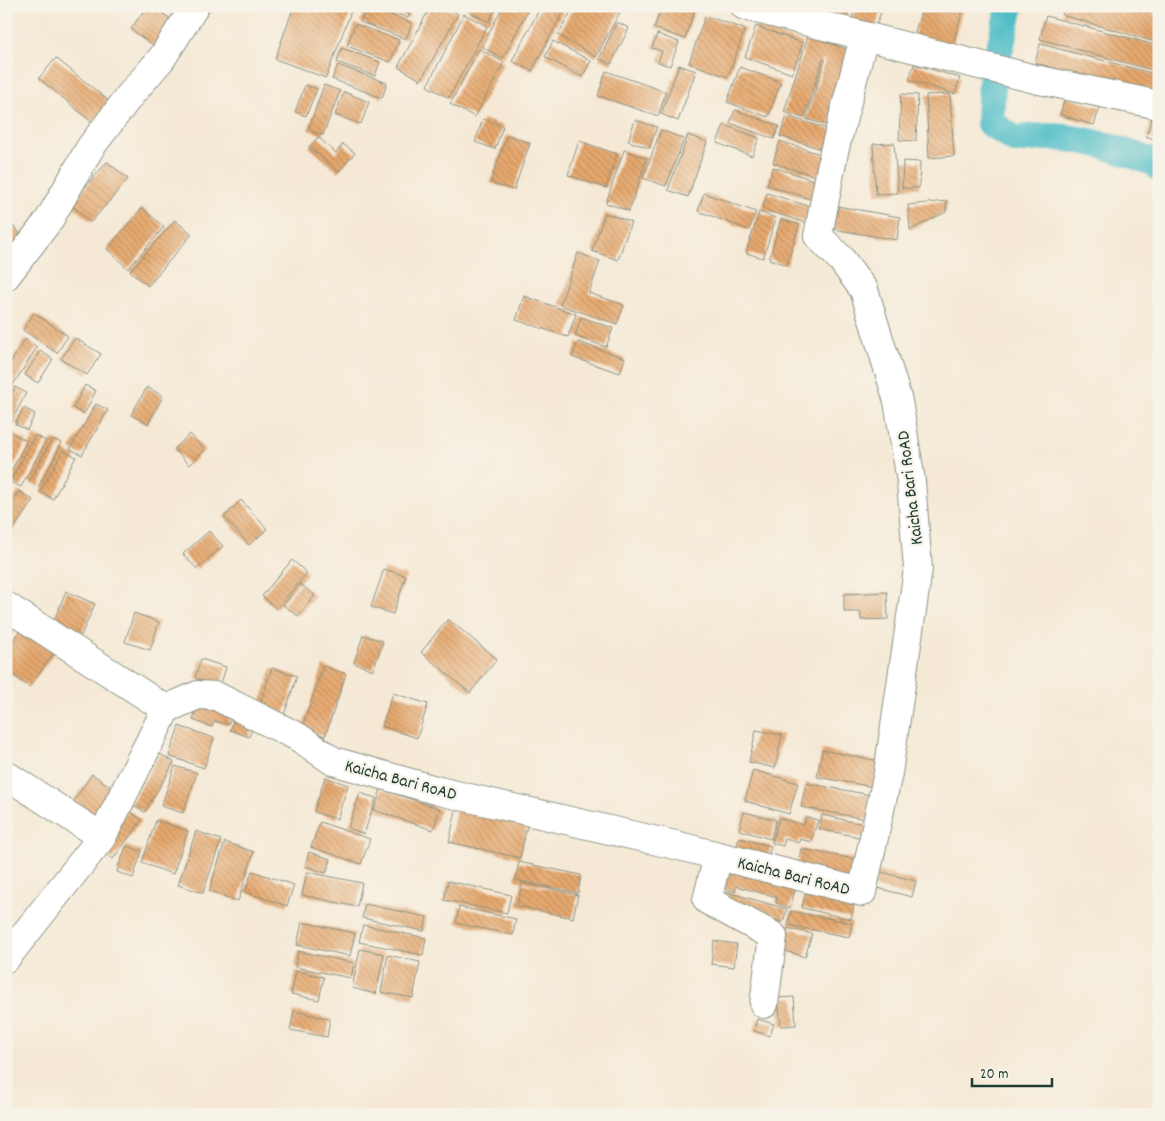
<svg xmlns="http://www.w3.org/2000/svg" width="1165" height="1121" viewBox="0 0 1165 1121" font-family="Dekko,sans-serif">
  <style>
    .lines { fill: none; stroke-linecap: round; stroke-linejoin: round }
    .canal { stroke: #50bec7; stroke-width: 28 }
    .building { fill: url(#building-back-hatch) }
    .minor-casing { stroke: #8a9384; stroke-width: 30 }
    .minor { stroke: #fff; stroke-width: 28 }
    .labels { text-anchor: middle; stroke-width: 4.5; stroke-linejoin: round; paint-order: stroke }
    .street-label { font-size: 18px; fill: #1f3d34; stroke: #f7f3e8 }
  </style>
  <defs>
    <pattern id="building-back-hatch" width="6" height="6" patternUnits="userSpaceOnUse" patternTransform="scale(1.25)"><rect width="6" height="6" fill="#e7a96e"/><path d="M-1 5l2 2M0 0l6 6M5-1l2 2" fill="none" stroke="#bb8b5b"/></pattern>
  </defs>
  <rect width="100%" height="100%" fill="#f7f3e8"/>
  <filter id="ink" filterUnits="userSpaceOnUse"><feTurbulence type="fractalNoise" baseFrequency=".02" numOctaves="2"/><feDisplacementMap in="SourceGraphic" scale="10" xChannelSelector="R" yChannelSelector="G"/><feConvolveMatrix kernelMatrix="1 2 1 2 8 2 1 2 1" color-interpolation-filters="sRGB"/></filter>
  <filter id="wash" filterUnits="userSpaceOnUse"><feTurbulence type="fractalNoise" baseFrequency=".0096" numOctaves="4" result="noise"/><feDisplacementMap in="SourceGraphic" scale="20" xChannelSelector="R" yChannelSelector="G"/><feGaussianBlur stdDeviation="1.12" result="paint"/><feColorMatrix in="noise" values="0 0 0 0 0 0 0 0 0 0 0 0 0 0 0 0 0 1.4 0 .05"/><feComposite in="paint" operator="in"/></filter>
  <g filter="url(#wash)">
    <rect width="100%" height="100%" fill="#f5e9d5"/>
    <g class="lines">
      <!-- canal -->
      <path class="canal" d="M1010,6L992,81L990,123L1016,140C1065,130 1110,146 1156,163L1159,167"/>
    </g>
    <g id="blocks">
      <!-- building -->
      <path class="building" d="M147,6H152L172,20L154,46L131,29Z
        M294,6H353L326,78L275,59Z
        M367,6L412,23L406,39L360,22Z
        M377,6H413L408,18Z
        M431,6H445L458,14L421,80L398,67Z
        M471,6H497L489,22L468,11Z
        M503,6H530L503,58L482,47Z
        M541,6H566L532,71L512,61Z
        M574,6H623L596,57L558,35Z
        M662,6H696L685,39L654,28Z
        M832,6H850L846,18L830,12Z
        M856,6H883L875,29L851,21Z
        M923,6H964L952,47L914,35Z
        M1130,6L1159,15V43L1062,15L1064,8L1061,7Z
        M464,14L487,26L449,98L427,86Z
        M705,16L745,29L728,77L689,63Z
        M1046,16L1159,46V72L1040,39Z
        M617,22L629,28L611,64L599,59Z
        M355,24L399,40L390,62L347,46Z
        M756,26L803,43L792,74L745,57Z
        M657,34L679,42L670,66L658,62L662,51L652,48Z
        M808,36L853,51L829,126L806,119L825,60L823,59L804,118L784,112Z
        M553,41L591,61L582,77L545,57Z
        M1040,44L1159,75V96L1035,63Z
        M342,48L380,62L375,76L337,62Z
        M479,49L504,62L475,117L450,104Z
        M56,58L110,102L93,123L39,78Z
        M914,64L960,78L955,94L909,80Z
        M338,65L387,83L382,98L332,79Z
        M679,65L696,71L678,121L661,114Z
        M740,67L781,82L768,117L727,102Z
        M606,71L666,92L658,116L598,96Z
        M305,85L317,89L306,116L295,112Z
        M324,85L340,91L323,135L308,130Z
        M344,92L369,102L361,124L335,115Z
        M901,94L918,95L916,141L899,140Z
        M950,94L954,156L929,158L926,95Z
        M1065,97L1100,107L1094,125L1060,115Z
        M735,110L779,126L774,139L730,123Z
        M1153,115L1159,117V141L1146,136Z
        M787,116L834,131L828,151L780,136Z
        M483,119L503,126L495,149L475,142Z
        M635,120L657,127L649,148L628,141Z
        M724,125L759,138L752,156L717,143Z
        M661,130L684,139L666,186L643,178Z
        M507,135L530,143L514,190L490,183Z
        M688,135L707,142L688,197L668,190Z
        M318,137L336,153L343,144L355,153L338,172L309,147Z
        M579,141L617,154L606,188L568,175Z
        M780,141L829,157L822,178L773,163Z
        M894,143L898,193L876,194L873,144Z
        M624,150L647,158L629,211L606,203Z
        M903,161L920,162L919,188H902Z
        M107,162L128,179L91,222L70,204Z
        M773,167L823,183L816,201L767,185Z
        M704,193L756,212L749,230L698,211Z
        M767,193L818,209L813,225L762,209Z
        M947,201L946,212L910,230L908,205Z
        M831,205L900,217L897,240L827,228Z
        M142,208L164,227L128,269L107,249Z
        M759,212L776,218L763,258L746,253Z
        M605,213L631,222L618,260L592,251Z
        M6,219L24,237L6,255Z
        M781,219L799,225L787,265L769,259Z
        M175,220L192,234L148,286L130,271Z
        M578,253L600,261L589,293L624,305L617,324L560,305Z
        M524,296L576,314L568,337L516,320Z
        M34,313L68,336L57,353L23,330Z
        M581,317L613,328L606,347L575,336Z
        M75,338L101,354L87,375L61,359Z
        M25,339L37,347L6,396V370Z
        M578,342L625,358L620,373L572,357Z
        M40,351L53,359L38,383L25,375Z
        M85,385L96,391L84,414L73,408Z
        M15,387L26,393L11,422L6,419V404Z
        M147,387L163,396L148,424L131,415Z
        M96,404L108,410L82,455L70,449Z
        M24,408L35,414L27,430L15,424Z
        M10,432L27,441L10,473L6,471V438Z
        M190,434L205,450L189,465L174,449Z
        M35,435L46,441L21,487L10,482Z
        M52,439L62,443L39,486L29,482Z
        M63,450L76,457L53,499L40,492Z
        M19,491L33,500L6,540V510Z
        M241,500L267,529L249,545L224,517Z
        M209,531L223,546L197,569L183,554Z
        M292,560L307,573L276,609L262,596Z
        M384,569L406,576L393,614L371,607Z
        M300,584L315,595L298,616L283,605Z
        M66,591L95,604L78,642L50,630Z
        M887,592L888,619L861,620V612H844V594Z
        M134,613L159,622L150,650L125,642Z
        M6,619L16,626L6,639Z
        M448,619L497,659L470,693L421,652Z
        M22,628L55,652L29,687L6,670V649Z
        M363,635L383,641L373,670L354,663Z
        M201,659L226,667L220,687L195,678Z
        M323,666L346,674L325,736L302,728Z
        M272,668L297,676L284,715L259,707Z
        M393,693L428,704L417,738L382,726Z
        M200,697L234,708L228,725L215,721L212,727L193,720Z
        M236,714L255,720L249,737L230,730Z
        M179,726L214,738L204,768L169,756Z
        M756,730L782,735L775,768L749,762Z
        M822,750L879,761L874,787L817,777Z
        M160,754L174,762L145,812L131,804Z
        M175,766L197,773L183,813L161,806Z
        M753,770L798,783L789,814L745,801Z
        M92,774L123,795L103,825L72,803Z
        M325,777L348,785L337,819L314,812Z
        M806,783L876,796L871,820L801,807Z
        M381,789L440,809L433,830L374,810Z
        M360,793L376,798L364,834L348,828Z
        M457,806L528,821L520,858L449,842Z
        M128,810L142,820L113,859L99,849Z
        M744,812L776,820L771,839L739,830Z
        M822,815L867,825L864,838L819,829Z
        M806,817L818,820L811,842L800,839L799,843L785,839L783,846L772,843L779,818L804,825Z
        M156,820L188,831L173,874L142,863Z
        M320,822L370,839L361,864L311,847Z
        M196,831L221,840L203,893L178,885Z
        M739,838L771,846L766,863L734,855Z
        M225,842L254,852L238,901L209,891Z
        M126,846L142,851L133,878L117,872Z
        M801,849L860,860L856,882L797,871Z
        M309,852L331,859L326,873L305,866Z
        M519,862L581,875L578,893L515,880Z
        M725,863L797,883L790,908L776,903L777,897L736,886L735,892L718,887Z
        M252,871L294,885L287,906L245,892Z
        M878,871L916,881L912,897L874,887Z
        M307,872L362,883L357,907L302,895Z
        M448,881L511,895L507,913L444,900Z
        M522,883L578,895L573,918L517,906Z
        M807,885L856,896L851,919L802,908Z
        M727,892L787,909L783,922L724,905Z
        M365,904L427,917L424,931L362,918Z
        M459,907L516,919L513,935L456,923Z
        M791,911L852,923L849,937L788,925Z
        M302,922L355,933L350,956L297,945Z
        M363,925L426,938L423,955L359,942Z
        M788,928L812,934L805,957L782,950Z
        M714,941L737,944L734,967L711,964Z
        M360,949L384,954L376,994L352,988Z
        M298,951L354,963L351,978L295,967Z
        M388,955L420,962L413,998L381,992Z
        M296,971L324,977L319,1000L291,994Z
        M794,997L796,1025L781,1026L778,998Z
        M294,1011L330,1019L327,1037L290,1030Z
        M757,1019L774,1024L770,1036L754,1031Z"/>
    </g>
  </g>
  <g filter="url(#ink)">
    <use href="#blocks" fill-opacity="0" stroke="#8a9384" stroke-width="1"/>
    <g class="lines">
      <!-- minor casing -->
      <g class="minor-casing">
        <path id="minor" d="M745,6L1035,79L1159,105
          M6,276L49,220L90,148L131,94L162,58L195,6
          M6,606L166,709
          M6,775L102,837
          M718,856L707,900L773,936L764,1004
          M6,958L102,837L166,709L198,695L216,696L298,737L333,761L439,791L675,845L862,892L888,773L918,569L911,481L898,401L864,290L841,259L818,236L834,152L864,37"/>
      </g>
      <!-- minor -->
      <use href="#minor" class="minor"/>
    </g>
  </g>
  <g class="labels">
    <!-- street labels -->
    <g class="street-label">
      <text transform="translate(909 488) rotate(-97)" y="6">Kaicha Bari RoAD</text>
      <text transform="translate(401 779) rotate(15)" y="6">Kaicha Bari RoAD</text>
      <text transform="translate(794 875) rotate(14)" y="6">Kaicha Bari RoAD</text>
    </g>
  </g>
  <!-- margin -->
  <rect width="1165" height="1121" fill="none" stroke="#f7f3e8" stroke-width="25"/>
  <!-- scale -->
  <path d="M972 1078v8h80v-8" fill="none" stroke="#1f3d34" stroke-width="2.5"/>
  <text x="980" y="1078" font-size="15" fill="#1f3d34" stroke="#f7f3e8" stroke-width="4" paint-order="stroke">20 m</text>
</svg>
